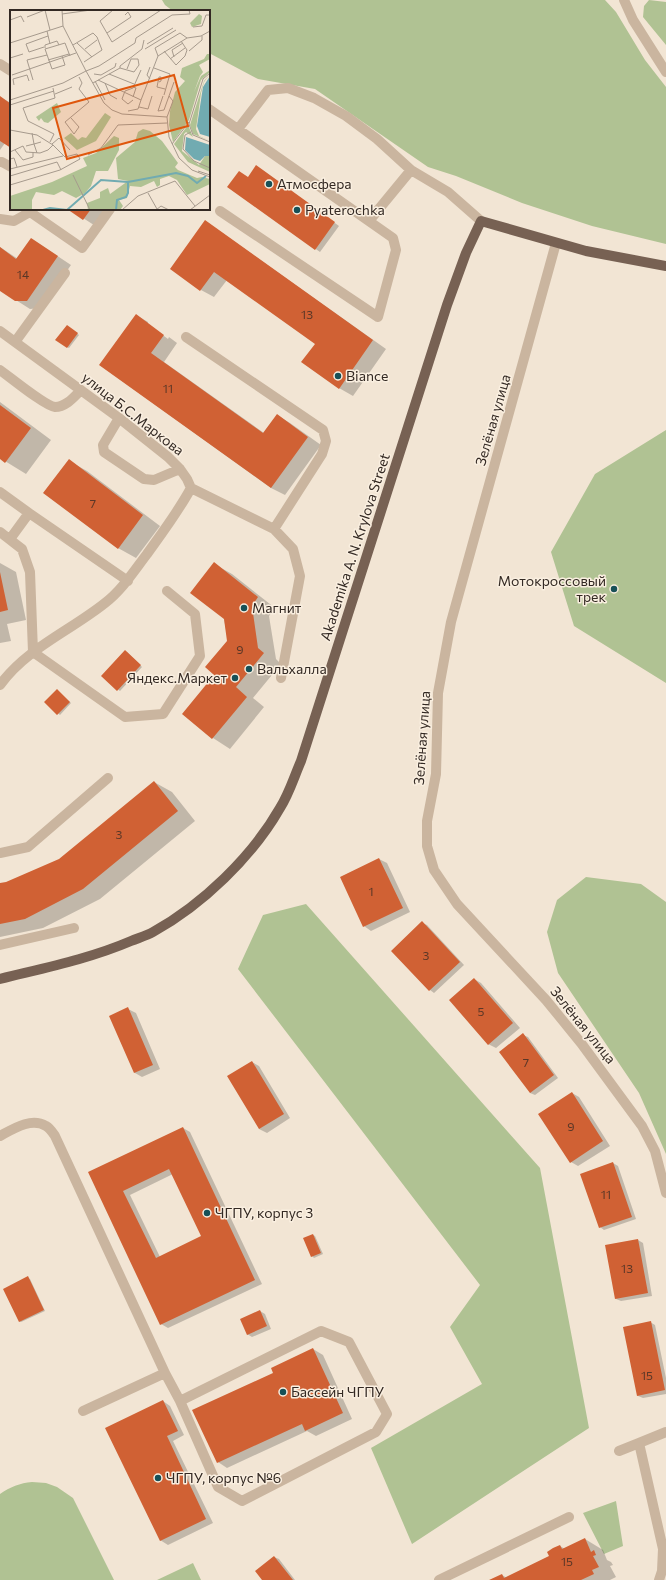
<svg xmlns="http://www.w3.org/2000/svg" width="666" height="1580" viewBox="0 0 666 1580" font-family="Commissioner,sans-serif">
  <style>
    .green { fill: #b0c293 }
    .shadow { fill: #0003; fill-rule: evenodd }
    .building { fill: #d06134; fill-rule: evenodd }
    .lines { fill: none; stroke-linecap: round; stroke-linejoin: round }
    .minor { stroke: #cab59f; stroke-width: 10 }
    .major { stroke: #776153; stroke-width: 10 }
    .poi-dot { fill: #175057; stroke: #faefe0; stroke-width: 1.5 }
    .labels { text-anchor: middle; stroke-width: 3; stroke-linejoin: round; paint-order: stroke }
    .number-label { font-size: 12px; fill: #5a3727 }
    .poi-label { font-size: 14px; fill: #332923; stroke: #faefe0; text-anchor: start }
    .street-label { font-size: 14px; fill: #332923; stroke: #faefe0 }
    .inset-river { fill: none; stroke: #71abb1; stroke-width: 2 }
    .inset-road { fill: none; stroke: #a69a8d; stroke-width: 1 }
    .view { fill: #df570d; fill-opacity: 0.15; stroke: #df570d; stroke-width: 2 }
    .inset-edge { fill: none; stroke: #332923; stroke-width: 2 }
  </style>
  <rect width="100%" height="100%" fill="#f2e5d4"/>
  <!-- green -->
  <path class="green" d="M162,0H605L616,12L645,60L666,87V244L592,226L522,203L456,176L428,167L315,89L258,79L209,53V11H173L165,5Z
    M649,0L666,2V45L643,17L644,6Z
    M666,430V683L574,626L551,552L595,474Z
    M586,877L641,884L666,902V1154L639,1093L558,973L547,932L557,900Z
    M306,904L540,1168L589,1428L412,1544L371,1448L482,1384L450,1327L480,1285L238,969L263,915Z
    M32,1482L46,1483L57,1487L73,1498L114,1580H0V1494C10,1487 20,1483 32,1482Z
    M616,1501L623,1546L604,1554L583,1513Z
    M193,1563L201,1580H157Z"/>
  <!-- shadow -->
  <path class="shadow" d="M0,97L11,103V147L5,143L0,150Z
    M261,169L339,226L320,252L228,187L248,178Z
    M69,209H110L97,227Z
    M205,222L218,230L386,349L353,396L339,388L316,343L227,280L214,297L201,290Z
    M32,239L71,265L41,308L30,309L0,290V247L18,259Z
    M136,315L148,322V324L168,339L169,337L177,343L164,362L264,433L277,415L290,423L321,445L285,495L271,488L100,365Z
    M69,327L79,335L69,348L67,347Z
    M0,402L51,440L26,474L0,458Z
    M69,461L87,471L160,526L136,558L118,548Z
    M0,563L16,572L26,620L7,624L11,641L0,643Z
    M214,564L232,574L275,608L269,616L276,659L281,664L253,698L264,707L230,749L213,738L183,714L215,675L228,641Z
    M127,652L142,667L120,691L102,676Z
    M59,692L71,703L60,715L46,702Z
    M154,782L172,792L195,821L100,899L43,928L0,937V884L6,883L60,860Z
    M379,859L387,863L410,912L371,931L364,926L341,877Z
    M422,923L427,925L464,965L434,993L430,990Z
    M474,979L481,983L520,1028L496,1048L488,1044Z
    M128,1009L136,1013L160,1069L142,1077L135,1073L111,1016Z
    M523,1035L528,1037L558,1078L535,1095L530,1093Z
    M252,1062L259,1066L290,1118L267,1133L259,1129Z
    M572,1093L579,1097L610,1146L578,1166L571,1162Z
    M183,1128L190,1132L262,1284L168,1328L161,1324L89,1173ZM173,1174L203,1236L160,1257L130,1195Z
    M613,1163L618,1166L636,1219L604,1230L600,1227Z
    M313,1235L315,1236L323,1254L314,1258L312,1256Z
    M638,1240L643,1243L652,1296L621,1301L616,1299Z
    M28,1278L30,1279L45,1311L21,1322L19,1321Z
    M260,1311L265,1314L271,1329L252,1337L247,1334Z
    M650,1322L655,1325L666,1378V1394L643,1398L638,1396Z
    M313,1349L323,1355L352,1419L316,1436L307,1431L227,1468L218,1462Z
    M163,1401L170,1406L184,1435L173,1441L213,1523L168,1545L160,1540Z
    M585,1539L603,1550L607,1560L611,1562L613,1565L610,1566L616,1577L610,1580H491L502,1575L507,1578L550,1556L560,1546L565,1549Z
    M274,1557L279,1559L295,1580H263Z"/>
  <!-- building -->
  <path class="building" d="M0,96L11,104V148L0,141Z
    M256,165L335,222L315,250L227,187L239,171L248,177Z
    M67,209H91L83,220Z
    M205,220L373,340L339,389L301,362L315,344L214,272L200,291L170,269Z
    M31,238L58,256L27,301H15L0,291V247L16,259Z
    M136,314L164,335L151,353L263,433L277,414L308,437L271,488L99,365Z
    M67,325L78,333L67,348L55,340Z
    M0,405L31,428L5,463L0,459Z
    M69,459L143,515L118,549L43,493Z
    M214,562L258,597L252,606L258,648L264,653L236,687L247,697L212,739L182,714L214,675L205,667L227,641L224,619L190,593Z
    M0,572L8,610L0,612Z
    M125,650L141,665L117,691L101,676Z
    M57,689L70,702L57,715L44,702Z
    M154,781L178,811L83,889L25,919L0,924V883L6,882L59,859Z
    M379,858L403,908L363,927L340,877Z
    M422,921L460,962L429,991L391,951Z
    M474,978L513,1023L488,1045L449,1000Z
    M128,1007L153,1065L134,1073L109,1016Z
    M523,1033L554,1075L530,1093L499,1052Z
    M252,1061L284,1114L259,1129L227,1076Z
    M572,1092L603,1141L570,1163L538,1114Z
    M183,1127L255,1280L160,1325L88,1172ZM169,1169L201,1236L156,1258L123,1191Z
    M613,1162L632,1217L599,1228L580,1174Z
    M313,1234L321,1253L311,1257L303,1238Z
    M638,1239L648,1293L615,1299L605,1245Z
    M28,1276L44,1310L19,1322L3,1289Z
    M260,1310L267,1326L247,1335L240,1319Z
    M651,1321L665,1390L637,1396L623,1327Z
    M313,1348L343,1413L305,1431L302,1424L217,1463L192,1410L273,1373L271,1368Z
    M163,1400L178,1431L167,1436L206,1519L160,1541L105,1428Z
    M585,1538L591,1552L594,1550L596,1555L593,1556L599,1567L592,1570L594,1574L581,1580H489L502,1574L504,1578L549,1556L547,1552L553,1548L560,1545L562,1549Z
    M274,1556L293,1580H262L255,1571Z"/>
  <g class="lines">
    <!-- minor -->
    <path class="minor" d="M624,0L633,20L666,72
      M0,64L11,71
      M209,109L393,238L396,250L378,317L220,211
      M238,129L268,90L288,88L314,98L346,116L377,139L411,170L448,192L481,221
      M0,162H2L11,167
      M30,212L82,248L110,209
      M0,219L14,221L30,212V209
      M369,221L411,170
      M556,243L451,622L438,693L436,774L427,821V846L434,870L457,904L546,1000L581,1043L642,1126L655,1151L666,1193
      M0,331L119,418L168,457L180,469L187,479L191,488C178,512 162,533 147,554C134,571 122,590 105,603C70,631 27,648 0,685
      M186,337L323,430L326,441L322,454L274,529
      M15,342L65,273
      M0,370C10,377 45,406 55,407C66,407 74,397 81,390
      M119,418L103,445L104,452L144,479L154,480L180,469
      M191,488L274,529L293,549L300,576L281,678
      M0,492L29,513
      M0,532L22,549L30,572L33,652L125,717L163,714L200,656L195,614L167,591
      M10,539L29,513L128,581
      M0,853L28,847L108,778
      M0,945L74,928
      M0,1136C13,1129 31,1117 46,1126C50,1128 53,1133 55,1136L165,1373L180,1401L218,1487L242,1501L376,1432L387,1414L349,1342L321,1331L180,1401
      M83,1411L165,1373
      M619,1451L639,1443
      M439,1580L569,1517
      M659,1580L662,1571L663,1549L639,1443L666,1432"/>
    <!-- major -->
    <path class="major" d="M0,979C44,968 89,959 131,941C138,938 146,936 153,932C202,905 252,857 280,808C289,794 294,777 301,761L447,305L466,253L481,221L586,251L666,266"/>
  </g>
  <!-- markers -->
  <g class="poi-dot">
    <circle cx="269" cy="184" r="4"/>
    <circle cx="297" cy="210" r="4"/>
    <circle cx="338" cy="376" r="4"/>
    <circle cx="614" cy="589" r="4"/>
    <circle cx="244" cy="608" r="4"/>
    <circle cx="249" cy="669" r="4"/>
    <circle cx="235" cy="678" r="4"/>
    <circle cx="207" cy="1213" r="4"/>
    <circle cx="283" cy="1392" r="4"/>
    <circle cx="158" cy="1478" r="4"/>
  </g>
  <g class="labels">
    <!-- number labels -->
    <g class="number-label">
      <text x="23" y="279">14</text>
      <text x="307" y="319">13</text>
      <text x="168" y="393">11</text>
      <text x="93" y="508">7</text>
      <text x="240" y="654">9</text>
      <text x="119" y="839">3</text>
      <text x="371" y="896">1</text>
      <text x="426" y="960">3</text>
      <text x="481" y="1016">5</text>
      <text x="526" y="1067">7</text>
      <text x="571" y="1131">9</text>
      <text x="606" y="1199">11</text>
      <text x="627" y="1273">13</text>
      <text x="647" y="1380">15</text>
      <text x="567" y="1566">15</text>
    </g>
    <!-- poi labels -->
    <g class="poi-label">
      <text x="277" y="189">Атмосфера</text>
      <text x="305" y="215">Pyaterochka</text>
      <text x="346" y="381">Biance</text>
      <text x="606" y="586" text-anchor="end">Мотокроссовый<tspan x="606" dy="16">трек</tspan></text>
      <text x="252" y="613">Магнит</text>
      <text x="257" y="674">Вальхалла</text>
      <text x="227" y="683" text-anchor="end">Яндекс.Маркет</text>
      <text x="215" y="1218">ЧГПУ, корпус 3</text>
      <text x="291" y="1397">Бассейн ЧГПУ</text>
      <text x="166" y="1483">ЧГПУ, корпус №6</text>
    </g>
    <!-- street labels -->
    <g class="street-label">
      <text transform="translate(133 414) rotate(38)" y="5">улица Б.С.Маркова</text>
      <text transform="translate(493 420) rotate(-74)" y="5">Зелёная улица</text>
      <text transform="translate(355 547) rotate(-72)" y="5">Akademika A. N. Krylova Street</text>
      <text transform="translate(422 738) rotate(-86)" y="5">Зелёная улица</text>
      <text transform="translate(583 1025) rotate(51)" y="5">Зелёная улица</text>
    </g>
  </g>
  <!-- overview -->
  <g transform="translate(10 10)">
    <rect width="200" height="200" fill="#f2e5d4"/>
    <path d="M189,4L192,6L191,14L182,17L180,13ZM197,44H200V49L189,55L193,62L190,66L184,82L191,66L200,60V62L191,70L179,110L163,132L159,115L160,101L165,82L175,71L170,67L172,58L194,49ZM200,64L194,72L191,83L186,119L189,126L200,131L183,124L180,115L194,71ZM47,93L51,102L38,113L34,112L31,108L29,111L26,107ZM95,103L101,107L86,131L67,140L54,128L61,123L68,130L72,127L76,128ZM178,115L183,127L176,122L174,124L172,141L189,155L195,146H200V162L178,152L164,134ZM133,119L140,121L152,131L168,153L165,157L168,160L187,168L192,167L200,169V174L177,185L167,170L159,166L150,169V175L147,177L144,171L131,177L120,176L117,188L109,190L113,196L110,200H78L77,193L90,188V182L98,178L100,184L118,171L108,169L106,148L125,132L128,122ZM104,126L109,128V140L98,161H86L81,176L75,183L66,188L52,181L44,185L26,182L22,190V200H0V186L42,172L77,156L73,148L86,143Z" fill="#b0c293"/>
    <path d="M200,66V127L190,124L187,116L193,77ZM176,127L200,135V146H195L190,151L184,149L175,140Z" fill="#71abb1"/>
    <path class="inset-river" d="M33,200L40,198L57,200L91,170L118,172L166,163L178,166L187,173L196,166M106,200L107,190L116,187L118,183V173"/>
    <path class="inset-road" d="M35,0L40,20M52,0L53,16L76,61L89,56L125,33L126,28L162,5L180,4L179,0M103,0L90,11L102,32L151,0M52,4L81,0M17,7L35,0M0,10L11,6L14,12M183,17L192,16L196,5H200M37,21L40,34M97,23L121,7L118,2L115,5M0,33L53,16M67,33L82,47M137,34L163,18M63,35L83,23L87,27L92,40L74,52M34,37L19,42L16,34L38,26M35,38V35L47,31L49,35M75,39L87,30M135,39L166,20M154,41L166,55L175,46L177,40L171,31M179,41L192,30V26M52,46L55,55L42,59L35,39L55,33L60,46M148,46L145,38L170,23L177,28M164,47L162,40L173,33M0,48L13,44M160,49L175,38M38,50L59,44M140,57L137,65L140,69M110,58L124,62L129,55L128,49H121L117,59M144,58L160,64L154,85M200,63L193,69L179,114L183,125L200,132M84,64L91,65L105,57L106,53M99,64L124,74M2,65L66,43M23,70L17,50L37,45M88,70L131,90L148,46L177,28L191,26L200,21M85,71L95,90M149,72L151,71V67H149L147,77L155,79M83,73L110,58V56L132,39L134,30M95,73L100,85L107,89M4,75L3,69L17,65L19,71M45,84L62,77M153,86L148,101L154,100L164,72M123,87L126,78L123,77M0,90L53,73L76,61L94,93L102,100L112,104L157,107L159,127L169,148L182,160L200,167M123,90L118,94L112,89L115,81L123,78L131,60M0,95L44,81M129,97L138,99L142,86M118,101L128,99L131,90M157,107L163,91L159,86M61,108L69,117L64,124L55,112L79,92L69,79L72,73L69,67M0,120L27,125L43,135L55,147L67,144L70,149L50,160L0,175M181,122L175,125L173,139L184,151L200,158M40,132L44,124L18,111L13,98L45,88L43,78M42,134L49,128L60,140M162,134L179,112M16,136L24,134L22,123M5,140L13,150L23,147V142M0,142L13,136L16,142L30,143L38,140L43,135M27,143L24,134L31,132M78,145L91,138L108,115L157,113M0,149L4,148L7,157M0,159L53,146M188,161L200,165M63,165L80,200M0,166L47,152L51,160M138,183L147,199M112,200L128,186L165,171L185,196M146,200L151,196L159,200M180,200L200,185"/>
    <path class="view" d="M164,65L178,116L57,149L43,98Z"/>
    <rect width="200" height="200" class="inset-edge"/>
  </g>
</svg>
